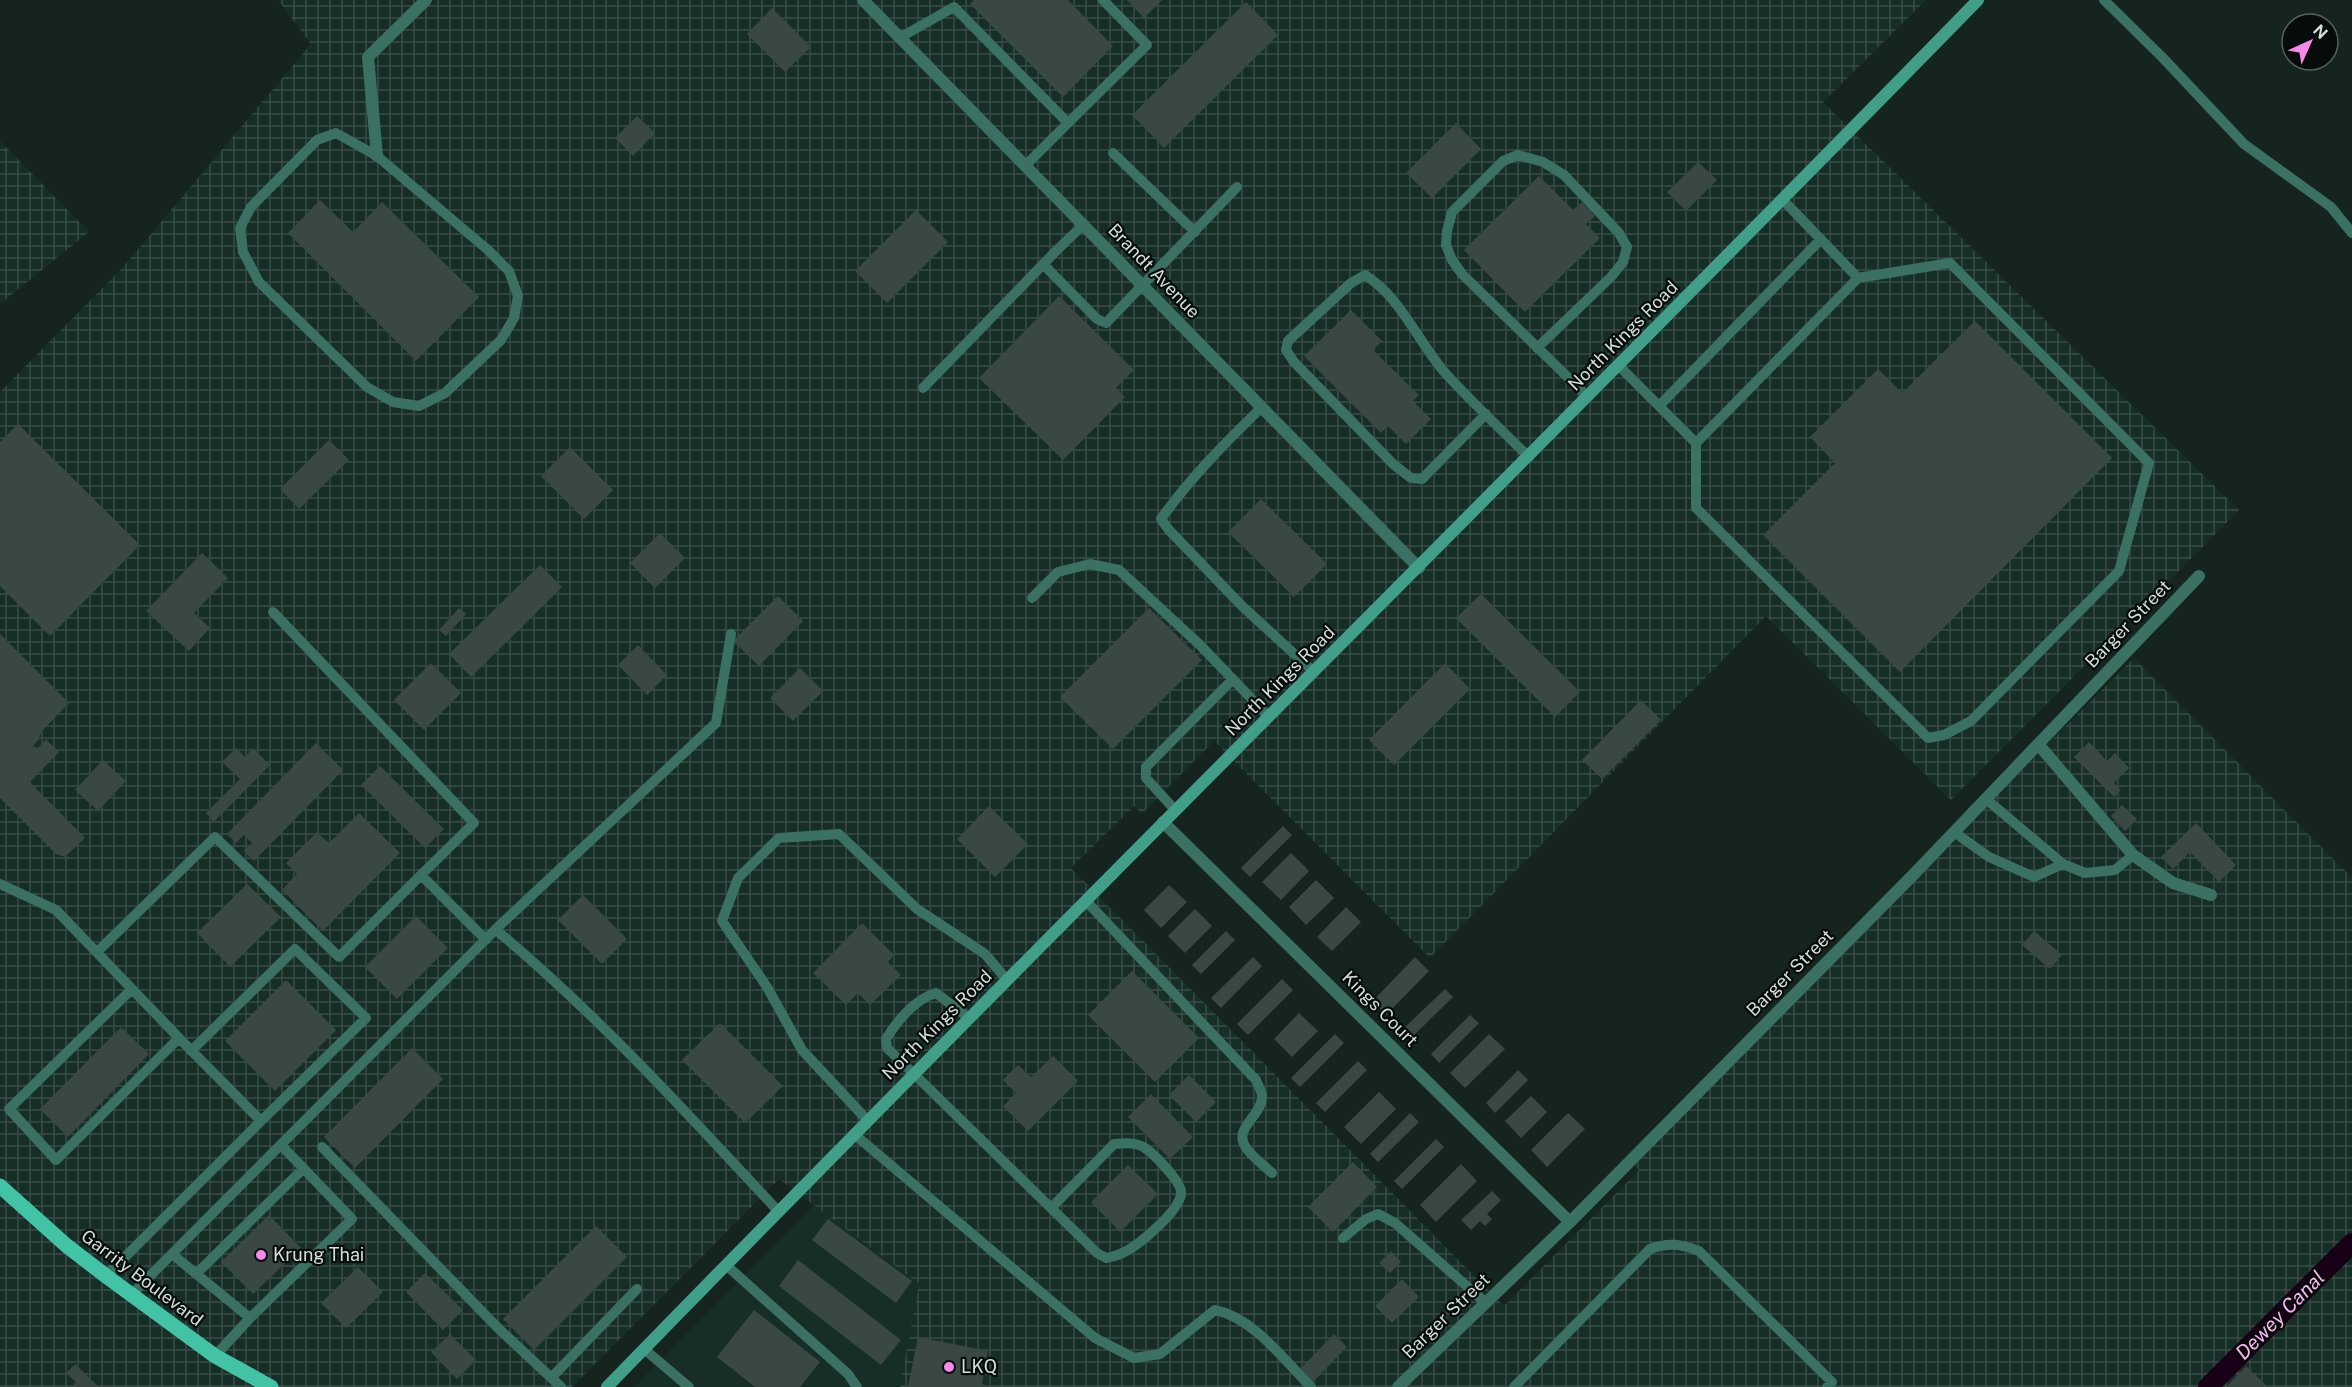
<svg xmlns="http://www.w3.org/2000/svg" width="2352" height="1387" viewBox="0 0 2352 1387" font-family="'Public Sans',sans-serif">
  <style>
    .built { fill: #172e27 }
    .industrial { fill: url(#industrial-grid) }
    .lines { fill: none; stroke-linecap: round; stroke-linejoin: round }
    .canal { stroke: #180017; stroke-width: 20 }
    .building { fill: #394843 }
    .lane { stroke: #3a7163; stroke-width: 10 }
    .street { stroke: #3a7163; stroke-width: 12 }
    .secondary { stroke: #419f89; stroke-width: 12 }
    .primary { stroke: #42c3a6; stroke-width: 15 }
    .poi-dot { fill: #f788eb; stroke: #060c0a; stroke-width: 2 }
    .labels { text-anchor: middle; stroke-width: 4.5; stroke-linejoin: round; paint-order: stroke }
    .street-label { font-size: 18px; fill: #d5dedb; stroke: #060c0a }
    .poi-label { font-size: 18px; fill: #d5dedb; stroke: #060c0a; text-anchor: start }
    .water-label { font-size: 20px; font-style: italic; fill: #fcb6f3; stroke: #060c0a }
  </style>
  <defs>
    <pattern id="industrial-grid" width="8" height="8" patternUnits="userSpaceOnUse" patternTransform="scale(1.5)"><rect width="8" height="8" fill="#172e27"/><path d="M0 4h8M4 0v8" fill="none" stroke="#384c46"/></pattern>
  </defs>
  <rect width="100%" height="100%" fill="#162420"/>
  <!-- built -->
  <path class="built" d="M814,1205L919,1284L900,1387H634Z"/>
  <!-- industrial -->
  <path class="industrial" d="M278,0H1926L1823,102L2239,510L1951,800L1766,616L1430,958L1214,741L1142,814L1134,806L1071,868L1504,1306L1639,1170L1630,1161L2134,658L2352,878V1387H900L919,1284L779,1179L572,1387H0V392L124,266L311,44Z
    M0,141L89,232L0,304Z"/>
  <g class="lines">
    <!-- canal -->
    <path class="canal" d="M2208,1387L2352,1243"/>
  </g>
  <!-- building -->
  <path class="building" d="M974,0H1068L1113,46L1063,97L970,4Z
    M1127,0H1162L1144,18Z
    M1246,2L1278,35L1164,148L1132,115Z
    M772,8L811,47L785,72L747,34Z
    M637,116L655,133L633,156L615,138Z
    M1456,123L1481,149L1432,198L1406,173Z
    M1698,162L1717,180L1686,211L1667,192Z
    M1539,176L1573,210L1582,202L1595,216L1586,224L1600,238L1525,312L1464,250Z
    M320,200L353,232L382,202L479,297L416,361L288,233Z
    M916,210L948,242L887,303L855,271Z
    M1059,296L1134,370L1116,388L1125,397L1063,460L979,378Z
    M1351,310L1382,341L1373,350L1419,395L1413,401L1431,419L1406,444L1388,426L1381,433L1304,356Z
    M1975,321L2112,458L1900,672L1763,535L1835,463L1810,437L1878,369L1902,393Z
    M18,424L140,545L50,636L0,586V442Z
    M329,440L349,460L299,509L280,489Z
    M570,447L613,490L584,519L541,476Z
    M1261,499L1327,564L1294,597L1228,532Z
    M660,533L685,558L655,588L630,563Z
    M202,553L228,578L194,613L210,628L189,651L146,611Z
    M540,565L562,587L471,677L449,654Z
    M1481,594L1580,692L1555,717L1456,618Z
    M778,596L803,621L759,666L733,641Z
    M459,608L466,614L446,636L439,630Z
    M1149,608L1202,660L1113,749L1060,697Z
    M0,634L69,703L42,731L38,740L33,746L38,748L46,739L59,752L30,782L85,838L65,857L56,854L0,798Z
    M638,645L667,675L647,695L618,665Z
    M431,663L461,693L424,730L394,700Z
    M1445,663L1470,689L1394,765L1369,740Z
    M800,668L823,691L793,721L770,698Z
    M1641,700L1661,720L1602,779L1582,760Z
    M2089,742L2107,761L2115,753L2129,768L2114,783L2121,790L2114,797L2074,757Z
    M316,743L343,770L254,861L244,851L252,843L244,835L236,843L227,834Z
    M236,748L245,757L253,748L270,765L214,822L206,813L240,779L222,762Z
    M103,760L126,781L98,811L75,790Z
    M380,766L444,829L425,848L361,785Z
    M2122,805L2137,819L2125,831L2111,816Z
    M989,806L1028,844L995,877L957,839Z
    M359,813L400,853L323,931L282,890L297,874L286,863L317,832L329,843Z
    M2196,823L2236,865L2219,882L2190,852L2173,869L2161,857Z
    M1283,826L1292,835L1250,877L1241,868Z
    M1291,853L1309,871L1281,900L1262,882Z
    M1316,880L1334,898L1306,925L1289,907Z
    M247,884L281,917L230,967L197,933Z
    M1169,885L1187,902L1161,928L1144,910Z
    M583,895L627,939L602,964L558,920Z
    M1346,907L1361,922L1332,951L1317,937Z
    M1195,909L1212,926L1185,953L1168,936Z
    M416,916L448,948L397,999L365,967Z
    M862,923L894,955L888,962L901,975L870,1005L858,993L846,1005L813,973Z
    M1226,931L1235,940L1201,974L1192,965Z
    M2034,931L2062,955L2050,969L2022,945Z
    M1253,957L1262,966L1221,1008L1211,998Z
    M1415,957L1429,971L1386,1015L1376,1005L1371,1011L1367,1007Z
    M1132,971L1199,1038L1155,1082L1088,1015Z
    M1282,979L1293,990L1248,1035L1237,1024Z
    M286,980L336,1030L275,1091L225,1041Z
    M1445,989L1453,997L1411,1038L1403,1029Z
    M1299,1013L1318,1031L1292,1057L1274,1039Z
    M1470,1015L1479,1023L1439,1063L1431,1054Z
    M720,1023L783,1086L745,1123L682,1060Z
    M121,1027L149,1054L68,1137L40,1109Z
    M1335,1034L1344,1043L1300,1087L1291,1078Z
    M1489,1034L1505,1049L1465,1088L1450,1073Z
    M412,1048L443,1079L355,1168L324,1137Z
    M1053,1056L1078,1081L1028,1131L1003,1106L1016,1093L1003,1080L1018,1065L1031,1077Z
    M1358,1061L1367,1070L1325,1112L1316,1103Z
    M1518,1070L1528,1080L1495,1113L1486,1103Z
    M1189,1075L1216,1102L1196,1122L1169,1095Z
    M1379,1092L1396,1109L1361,1144L1344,1127Z
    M1151,1094L1193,1137L1170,1159L1128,1117Z
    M1531,1096L1547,1112L1521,1138L1505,1121Z
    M1410,1113L1419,1122L1378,1162L1370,1154Z
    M1568,1113L1585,1129L1547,1167L1531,1150Z
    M1436,1139L1444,1147L1402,1189L1394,1181Z
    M1353,1162L1377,1187L1333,1232L1308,1207Z
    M1461,1164L1477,1181L1436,1222L1420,1205Z
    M1128,1165L1158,1194L1120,1232L1091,1202Z
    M1492,1191L1501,1200L1487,1214L1492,1219L1485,1226L1480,1221L1471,1230L1461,1220Z
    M269,1215L301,1248L253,1294L221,1262Z
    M828,1219L912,1281L896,1303L812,1240Z
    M596,1226L627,1257L534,1350L503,1319Z
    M1391,1251L1401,1262L1390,1273L1379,1263Z
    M798,1260L901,1340L881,1365L779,1286Z
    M358,1267L383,1292L346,1328L321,1303Z
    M425,1273L463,1310L443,1330L406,1292Z
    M1402,1279L1419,1297L1392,1323L1375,1306Z
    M754,1310L820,1362L800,1387H755L717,1357Z
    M450,1334L476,1360L457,1379L431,1352Z
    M1334,1334L1347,1347L1312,1383L1299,1370Z
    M918,1337L988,1351L982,1384L994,1387H908Z
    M75,1364L99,1387H71L76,1382L66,1373Z
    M2246,1366L2268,1387H2226Z"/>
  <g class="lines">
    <!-- lane -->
    <path class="lane" d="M2104,0L2162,57L2244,144L2331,207L2352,233
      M901,37L954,7L1068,123L1026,165
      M1068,123L1147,45L1103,0
      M336,133L377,156L488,250L509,271L518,296L514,318L501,340L445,393L419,406L393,402L367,387L259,282L243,252L240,228L251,207L317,140Z
      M1113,153L1195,232
      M1043,264L1097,319L1106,323L1237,187
      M1537,348L1611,277L1623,262L1627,247L1619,233L1564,175L1543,162L1518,155L1503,161L1452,212L1447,231L1446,245L1452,260L1462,274L1588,397
      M1619,366L1696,443L1858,278L1783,200
      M923,388L1057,250L1084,224
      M1659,406L1821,239
      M1262,407C1226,442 1190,478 1161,519L1169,530L1242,606L1314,672
      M1486,414L1422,479L1411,478L1393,464L1294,362L1286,350L1288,341L1351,283L1365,275C1402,298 1418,343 1447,375C1473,403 1501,430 1529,457
      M1696,443V508L1928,738L1944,735L1971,721L2119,571L2149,463L1950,263L1858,278
      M1032,598L1058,572L1090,564L1119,570L1200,645L1269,717
      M273,612L474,823L421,875L486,940
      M1986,799L2063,864L2085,873L2115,870L2133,855
      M1175,810L1146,778V767L1233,679
      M1954,832L1989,857L2034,877L2063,864
      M0,884L56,910L179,1038L56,1160L9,1109L132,989
      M1086,901L1256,1080C1258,1086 1263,1093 1262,1098C1261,1117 1231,1129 1247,1149C1253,1158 1264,1165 1272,1173
      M496,930C598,1015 688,1114 778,1211
      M97,952L215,837L339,957L421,875
      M969,1018L936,993C915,999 897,1021 886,1039L887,1048L914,1074L1097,1253L1106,1258C1111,1257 1116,1256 1120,1254C1136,1248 1179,1212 1181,1194C1183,1183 1154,1154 1145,1148C1136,1142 1124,1143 1114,1144L1051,1208
      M191,1051L295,949L366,1018L261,1121
      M868,1121L802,1050L767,987L722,921L738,878L779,838L839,834L917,909L985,954L1007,980
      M854,1134L1095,1338L1134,1358L1160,1354L1215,1310C1254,1318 1284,1360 1311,1387
      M322,1147L498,1328L561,1387
      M1343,1238L1366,1219L1378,1214L1395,1223L1486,1303
      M172,1254L250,1318
      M726,1265L848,1374L857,1387
      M196,1274L303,1169
      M106,1276L261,1121L179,1038
      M131,1295L498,927L716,723L731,634
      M644,1349L689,1387
      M215,1356L250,1318L352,1219L281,1145
      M551,1378L637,1289
      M1514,1387L1650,1249C1669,1242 1681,1244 1699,1251L1832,1382L1827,1387"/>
    <!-- street -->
    <path class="street" d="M863,0L1419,568
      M377,156L368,57L426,0
      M2038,744L2133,855L2173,883L2211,895
      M1163,822L1570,1222
      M1398,1387L1570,1222L1915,873L2199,576"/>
    <!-- secondary -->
    <path class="secondary" d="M607,1387C1060,921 1524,465 1978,0"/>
    <!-- primary -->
    <path class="primary" d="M0,1186L67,1246L106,1276L215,1356L271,1387"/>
  </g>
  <!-- markers -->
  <g class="poi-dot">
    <circle cx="261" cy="1255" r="6"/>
    <circle cx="949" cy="1367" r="6"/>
  </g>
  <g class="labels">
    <!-- street labels -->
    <g class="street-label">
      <text transform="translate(1154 271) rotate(46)" y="6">Brandt Avenue</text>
      <text transform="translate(1623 336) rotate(-45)" y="6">North Kings Road</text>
      <text transform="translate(2128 624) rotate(-46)" y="6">Barger Street</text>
      <text transform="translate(1280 681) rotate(-45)" y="6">North Kings Road</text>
      <text transform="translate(1790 973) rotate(-45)" y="6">Barger Street</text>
      <text transform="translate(1380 1009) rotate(45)" y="6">Kings Court</text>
      <text transform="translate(937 1025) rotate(-45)" y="6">North Kings Road</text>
      <text transform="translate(142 1278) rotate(37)" y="6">Garrity Boulevard</text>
      <text transform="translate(1446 1316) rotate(-44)" y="6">Barger Street</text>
    </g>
    <!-- poi labels -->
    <g class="poi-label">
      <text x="273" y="1261">Krung Thai</text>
      <text x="961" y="1373">LKQ</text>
    </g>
    <!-- water labels -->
    <g class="water-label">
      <text transform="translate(2280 1315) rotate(-45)" y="7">Dewey Canal</text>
    </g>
  </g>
  <!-- north arrow -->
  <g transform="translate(2310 42) rotate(45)"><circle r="28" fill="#060c0a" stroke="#59605e" stroke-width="1.5"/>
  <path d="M0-4.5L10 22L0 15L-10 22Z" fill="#f788eb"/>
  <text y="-9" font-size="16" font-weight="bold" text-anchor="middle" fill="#d5dedb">N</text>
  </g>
</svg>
